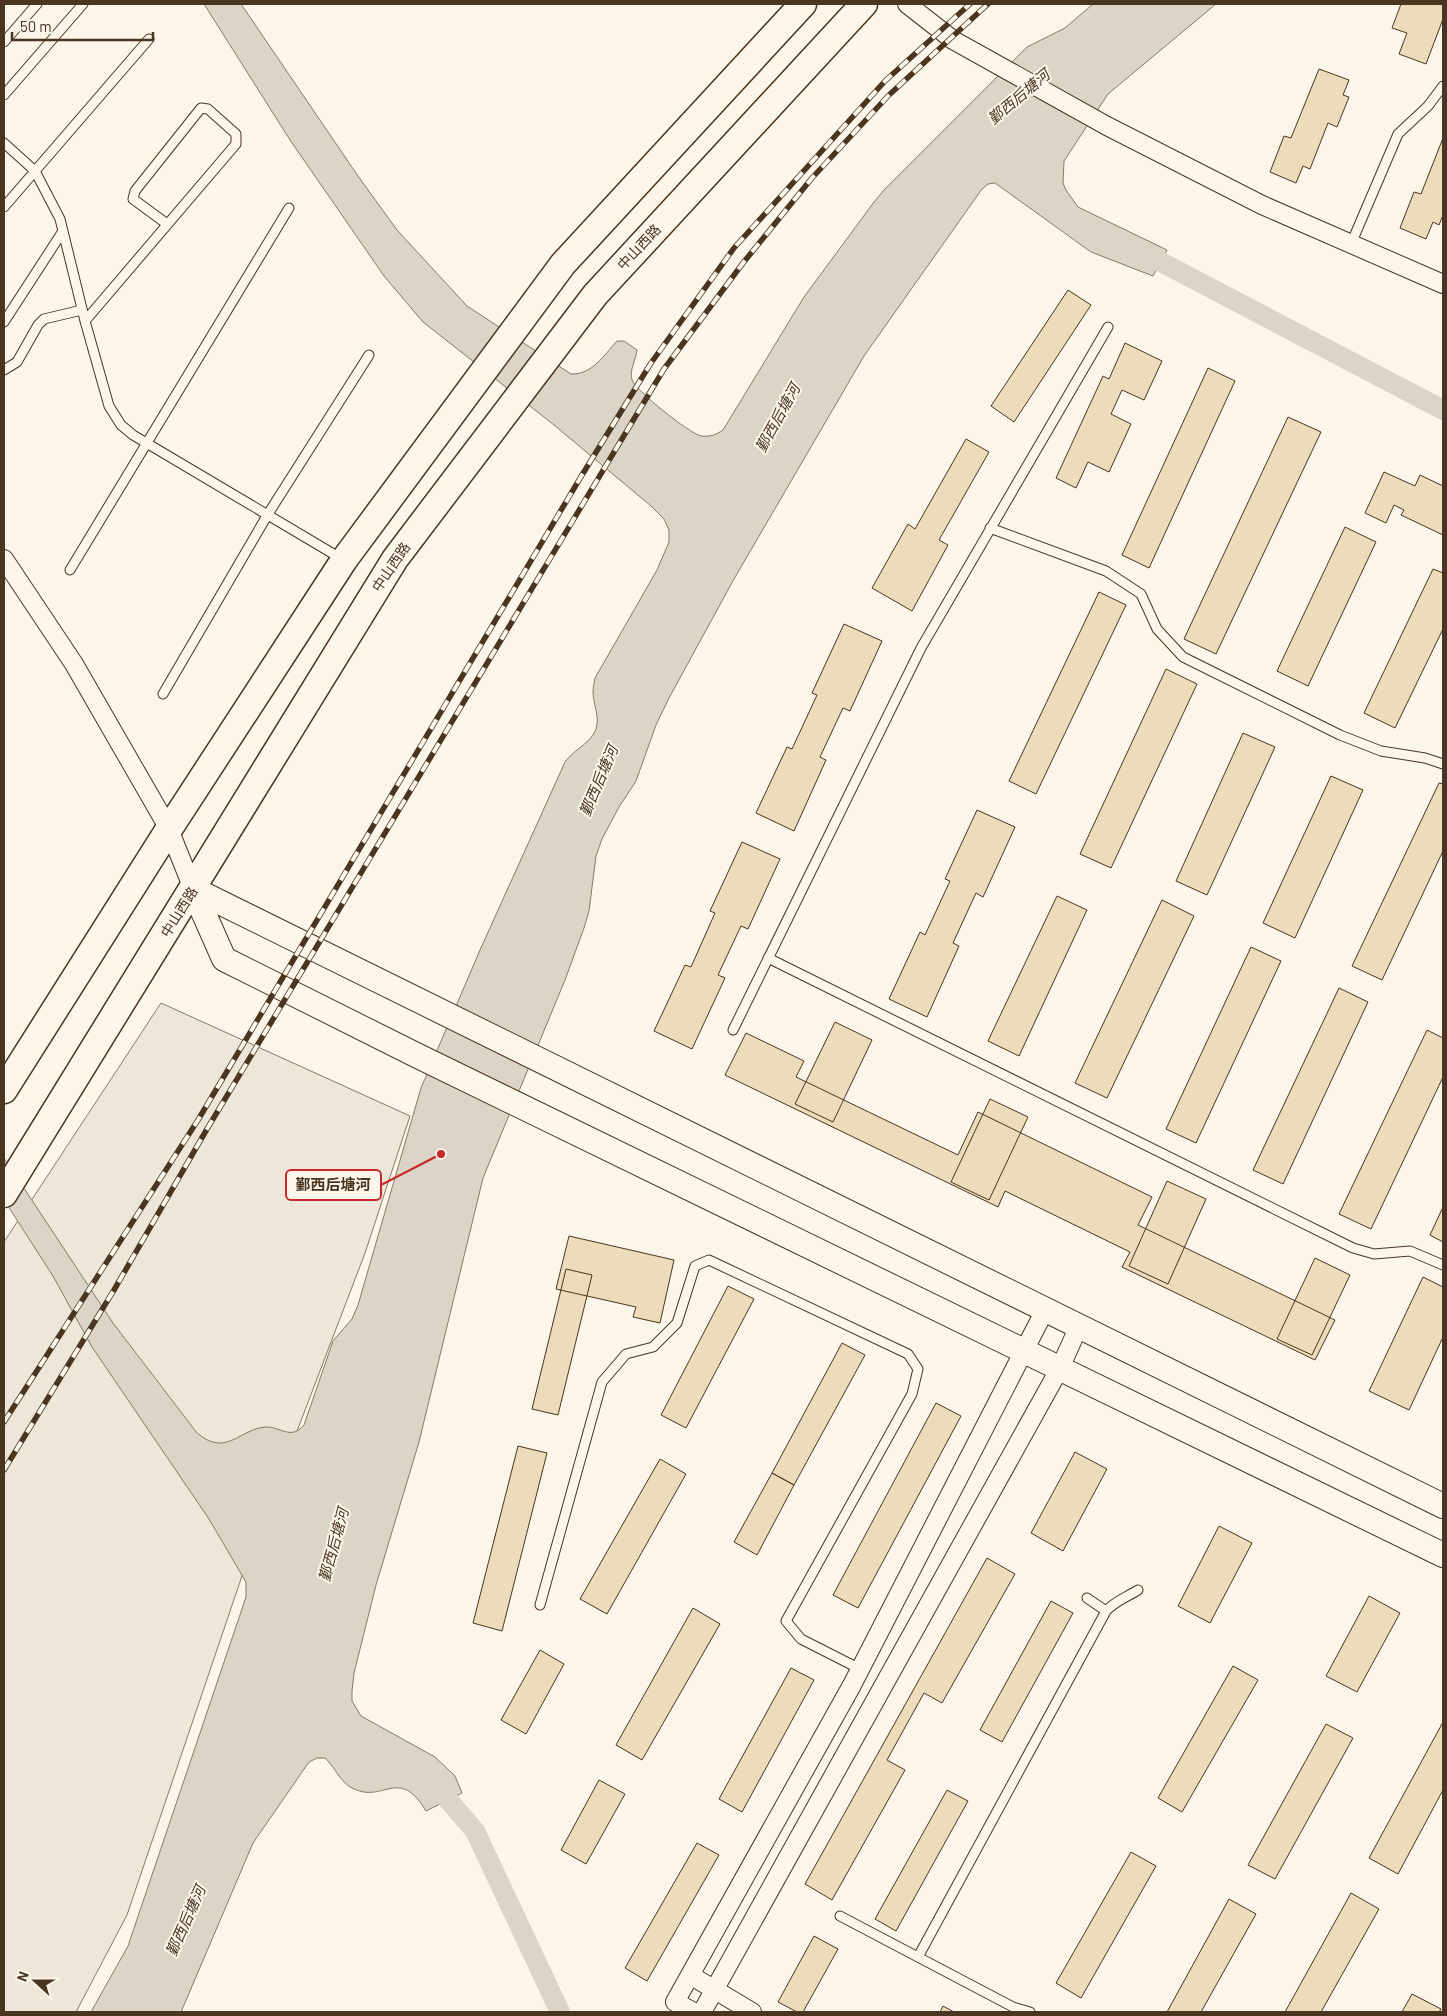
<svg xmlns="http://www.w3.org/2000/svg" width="1447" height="2016" viewBox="0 0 1447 2016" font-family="Barlow,'Noto Sans SC',sans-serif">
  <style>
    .green { fill: #ede6d9; stroke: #887966 }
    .water { fill: #dcd4c6; stroke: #887966 }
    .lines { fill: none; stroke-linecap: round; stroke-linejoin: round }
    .canal { stroke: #dcd4c6; stroke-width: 20 }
    .building { fill: #ecdcbc; stroke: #4a3520 }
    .lane-casing { stroke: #4a3520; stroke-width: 11 }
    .street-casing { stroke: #4a3520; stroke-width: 20 }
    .secondary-casing { stroke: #4a3520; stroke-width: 26 }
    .primary-casing { stroke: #4a3520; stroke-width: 29 }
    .lane { stroke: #fbf6e9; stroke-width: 9 }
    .street { stroke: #fbf6e9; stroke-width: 18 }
    .secondary { stroke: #fbf6e9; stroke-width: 24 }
    .primary { stroke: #fbf6e9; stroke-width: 26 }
    .rail-casing { stroke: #4a3520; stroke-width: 5.5 }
    .rail { stroke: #fbf6e9; stroke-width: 4; stroke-dasharray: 11; stroke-linecap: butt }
    .labels { text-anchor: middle; stroke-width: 4; stroke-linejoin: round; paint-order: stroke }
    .street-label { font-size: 14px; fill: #4a3520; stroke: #fbf6e9 }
    .water-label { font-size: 15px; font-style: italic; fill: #4a3520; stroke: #fbf6e9 }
    .leader { fill: none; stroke: #c62828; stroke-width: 2 }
    .callout-dot { fill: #c62828; stroke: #fbf6e9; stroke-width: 2 }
    .callout { fill: #fbf6e9; stroke: #c62828; stroke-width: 2 }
    .callout-label { font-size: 15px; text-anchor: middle; font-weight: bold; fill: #4a3520 }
  </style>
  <rect width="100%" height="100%" fill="#fbf6e9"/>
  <!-- green -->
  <path class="green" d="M161,1003L410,1116L365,1253L244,1570L127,1915L76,2012H4V1242Z"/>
  <!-- water -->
  <path class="water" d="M204,4H241L358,176L397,230L467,306L571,374C592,375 604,355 617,341H624L637,350C636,360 629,370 632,380C636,391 689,433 701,436C709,437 716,435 723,430L804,297L874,202L884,190L1027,47L1065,28L1093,4H1216L1108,94L1064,161L1063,183L1066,190L1078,207L1167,250L1153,276L1091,252L995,183L988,184L982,189L864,356L734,579L669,698L656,725L636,781L619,807L602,839L596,856L589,911L584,928L565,980L483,1178L419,1442L376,1585L354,1673L352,1691V1701L361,1716L435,1757L455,1776L462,1793L426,1811C399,1766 384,1803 354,1789C340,1783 336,1768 325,1758H317L309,1762L253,1843L181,2012H91L128,1946L246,1597V1582L209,1519L92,1347L53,1276L4,1200V1158L113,1323L197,1433C205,1439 210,1443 221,1443C236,1442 249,1428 265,1427C280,1426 291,1441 304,1425L333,1341L352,1319L358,1305L421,1088L480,950L565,762C573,751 586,745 593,735C602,721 594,708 593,693C593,688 594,683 595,678L657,570L669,542V530L664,519L651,506L554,425L423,322L384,276L290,140Z"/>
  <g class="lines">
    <!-- canal -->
    <path class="canal" d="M1138,250L1443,410
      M431,1780L475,1831L560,2012"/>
  </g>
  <!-- building -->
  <path class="building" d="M1401,4H1443V19L1426,64L1399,54L1407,33L1392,28Z
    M1319,69L1349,80L1343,95L1349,97L1337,127L1328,123L1310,169L1303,166L1296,183L1270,172L1284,136L1291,138Z
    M1443,138V215L1439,225L1433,222L1426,239L1400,228L1414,192L1421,194Z
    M1068,290L1091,305L1014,422L991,406Z
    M1125,343L1162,361L1144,400L1122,390L1111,414L1131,424L1109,472L1088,462L1076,488L1056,478L1103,376L1109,379Z
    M1208,368L1235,381L1149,568L1122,555Z
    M1288,417L1321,432L1216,654L1184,639Z
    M966,439L989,452L939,540L948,545L912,611L872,588L908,524L915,529Z
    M1384,472L1415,486L1420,475L1443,486V535L1401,515L1404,510L1394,505L1386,523L1365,513Z
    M1345,527L1376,542L1308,686L1277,671Z
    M1433,569L1443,573V629L1395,728L1364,713Z
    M1099,592L1126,605L1036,794L1009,781Z
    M844,624L882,641L850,711L843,708L820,757L826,760L794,831L756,813L787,747L792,749L817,695L812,693Z
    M1166,669L1197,684L1111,868L1080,854Z
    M1243,733L1275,747L1207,895L1176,881Z
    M1331,776L1363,790L1295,938L1263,923Z
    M1439,783L1443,784V851L1382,980L1352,966Z
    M977,810L1015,827L983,897L976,893L953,943L959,946L927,1017L889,999L920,932L925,935L950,881L945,879Z
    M742,842L780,859L748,929L741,926L718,975L725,978L692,1049L654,1031L685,965L691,967L715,913L710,911Z
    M1057,896L1087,910L1019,1056L988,1041Z
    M1162,900L1194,916L1107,1098L1075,1083Z
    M1251,947L1281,961L1196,1143L1166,1129Z
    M1339,988L1368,1002L1283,1184L1253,1170Z
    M835,1022L872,1040L833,1122L795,1104Z
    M1427,1030L1443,1038V1077L1371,1229L1339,1214Z
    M746,1033L804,1061L796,1077L958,1155L978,1112L1152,1197L1138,1225L1335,1320L1315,1360L1122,1267L1130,1252L1005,1191L998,1207L725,1075Z
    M990,1099L1028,1117L989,1200L951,1182Z
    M1167,1181L1206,1199L1168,1284L1129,1266Z
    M1443,1207V1242L1430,1235Z
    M569,1236L674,1260L660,1323L633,1317L636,1307L556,1289Z
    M1315,1258L1350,1275L1312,1355L1277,1339Z
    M566,1269L592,1275L558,1415L532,1409Z
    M1423,1277L1443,1287V1337L1409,1410L1369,1391Z
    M728,1286L754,1299L686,1428L661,1415Z
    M842,1343L865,1355L794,1485L772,1473Z
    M936,1403L961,1416L858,1608L833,1595Z
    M518,1446L547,1453L502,1631L473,1623Z
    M1075,1452L1107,1469L1063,1551L1031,1533Z
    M660,1459L686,1474L607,1614L580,1599Z
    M772,1473L794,1485L757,1555L734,1542Z
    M1219,1526L1252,1543L1210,1623L1178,1606Z
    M987,1558L1015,1574L942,1703L924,1693L887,1760L905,1770L832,1900L805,1884Z
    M1369,1596L1400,1613L1357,1692L1326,1676Z
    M1051,1601L1073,1613L1002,1742L980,1730Z
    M693,1608L720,1624L642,1760L616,1745Z
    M540,1650L564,1664L526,1734L501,1720Z
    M1233,1666L1258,1680L1182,1812L1158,1798Z
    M791,1668L814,1680L742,1812L719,1799Z
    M1443,1722V1790L1398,1874L1369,1858Z
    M1326,1724L1353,1738L1275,1879L1248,1865Z
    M599,1780L625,1794L586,1864L561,1850Z
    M947,1790L968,1801L896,1931L875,1919Z
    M697,1843L719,1855L647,1981L625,1968Z
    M1131,1852L1156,1866L1081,1998L1056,1983Z
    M1351,1893L1379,1909L1321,2012H1285Z
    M1229,1899L1256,1914L1201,2012H1167Z
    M814,1936L838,1949L803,2012H797L778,2002Z
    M1412,1994L1441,2009L1439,2012H1402Z
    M943,2006L954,2012H940Z"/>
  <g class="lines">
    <!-- lane casing -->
    <g class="lane-casing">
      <path id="lane" d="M4,42L37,4
        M4,95L83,4
        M4,143L35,171L60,219L85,321L109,406L121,425L133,435L342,559
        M4,207L149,39
        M1351,244L1398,134L1428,106L1443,86
        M85,321L236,144V134L208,109L201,108L135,191L133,199L167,224
        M4,322L63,231
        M4,370L17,362L38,325L44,319L82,310
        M990,528L1106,571L1141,594L1157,629L1183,657L1340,735L1381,751L1425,758L1443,764
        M70,570L289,208
        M163,694L268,514L369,355
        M768,958L1353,1248L1374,1254L1410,1251L1443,1265
        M733,1030L921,648L1108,327
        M1087,1598L1106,1611
        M540,1605L602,1382L626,1354L653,1347L677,1323L695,1266L709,1260L908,1354L918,1369L912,1394L786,1621L801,1639L860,1669
        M840,1916L1013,2007L1030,2012
        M918,1957L1106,1611C1115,1601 1127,1597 1138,1590"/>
    </g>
    <!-- street casing -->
    <g class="street-casing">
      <path id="street" d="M907,4L953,40L1107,126L1262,205L1443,284
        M4,559L74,664L169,829L193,889
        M690,1975L752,2012
        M694,2012L675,2002L852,1685L1045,1310
        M702,2012L1060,1368L1079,1326"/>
    </g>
    <!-- secondary casing -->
    <g class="secondary-casing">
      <path id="secondary" d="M193,889L224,959L418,1056L1443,1555
        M193,889L1443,1506"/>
    </g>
    <!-- primary casing -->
    <g class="primary-casing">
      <path id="primary" d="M4,1090L169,829L344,560L563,264L803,4
        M4,1194L395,559L595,295L864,4"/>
    </g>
    <!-- lane -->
    <use href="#lane" class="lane"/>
    <!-- street -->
    <use href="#street" class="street"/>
    <!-- secondary -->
    <use href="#secondary" class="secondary"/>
    <!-- primary -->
    <use href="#primary" class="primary"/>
    <!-- rail casing -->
    <g class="rail-casing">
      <path id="rail" d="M4,1422L198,1120L582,475L651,363L734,248L885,81L970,4
        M4,1470L114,1290L207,1129L664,369L743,263L812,178L889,95L988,4"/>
    </g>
    <!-- rail -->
    <use href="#rail" class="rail"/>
  </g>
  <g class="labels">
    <!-- street labels -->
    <g class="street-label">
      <text transform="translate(639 247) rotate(-47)" y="5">中山西路</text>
      <text transform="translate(391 567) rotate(-56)" y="5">中山西路</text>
      <text transform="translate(179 912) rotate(-58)" y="5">中山西路</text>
    </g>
    <!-- water labels -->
    <g class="water-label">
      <text transform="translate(1019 97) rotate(-40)" y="5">鄞西后塘河</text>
      <text transform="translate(778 418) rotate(-61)" y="5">鄞西后塘河</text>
      <text transform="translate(599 781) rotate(-67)" y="5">鄞西后塘河</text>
      <text transform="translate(334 1545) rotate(-75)" y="5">鄞西后塘河</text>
      <text transform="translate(186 1921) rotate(-66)" y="5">鄞西后塘河</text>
    </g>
  </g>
  <!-- callouts -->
  <path class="leader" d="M441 1154L381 1185"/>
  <circle class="callout-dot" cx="441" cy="1154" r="5"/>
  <rect class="callout" x="286" y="1170" width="95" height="30" rx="5"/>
  <g class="callout-label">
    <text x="333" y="1190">鄞西后塘河</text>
  </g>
  <!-- border -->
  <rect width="1447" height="2016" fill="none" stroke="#4a3520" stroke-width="10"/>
  <!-- north arrow -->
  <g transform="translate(35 1981) rotate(291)" stroke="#fbf6e9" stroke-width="4" paint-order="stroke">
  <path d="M0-4L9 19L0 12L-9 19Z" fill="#4a3520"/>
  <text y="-8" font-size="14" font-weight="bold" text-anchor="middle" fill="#4a3520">N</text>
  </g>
  <!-- scale -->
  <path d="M12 32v8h141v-8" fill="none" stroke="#4a3520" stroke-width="2.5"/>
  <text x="20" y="32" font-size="15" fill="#4a3520" stroke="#fbf6e9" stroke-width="4" paint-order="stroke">50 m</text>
</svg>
